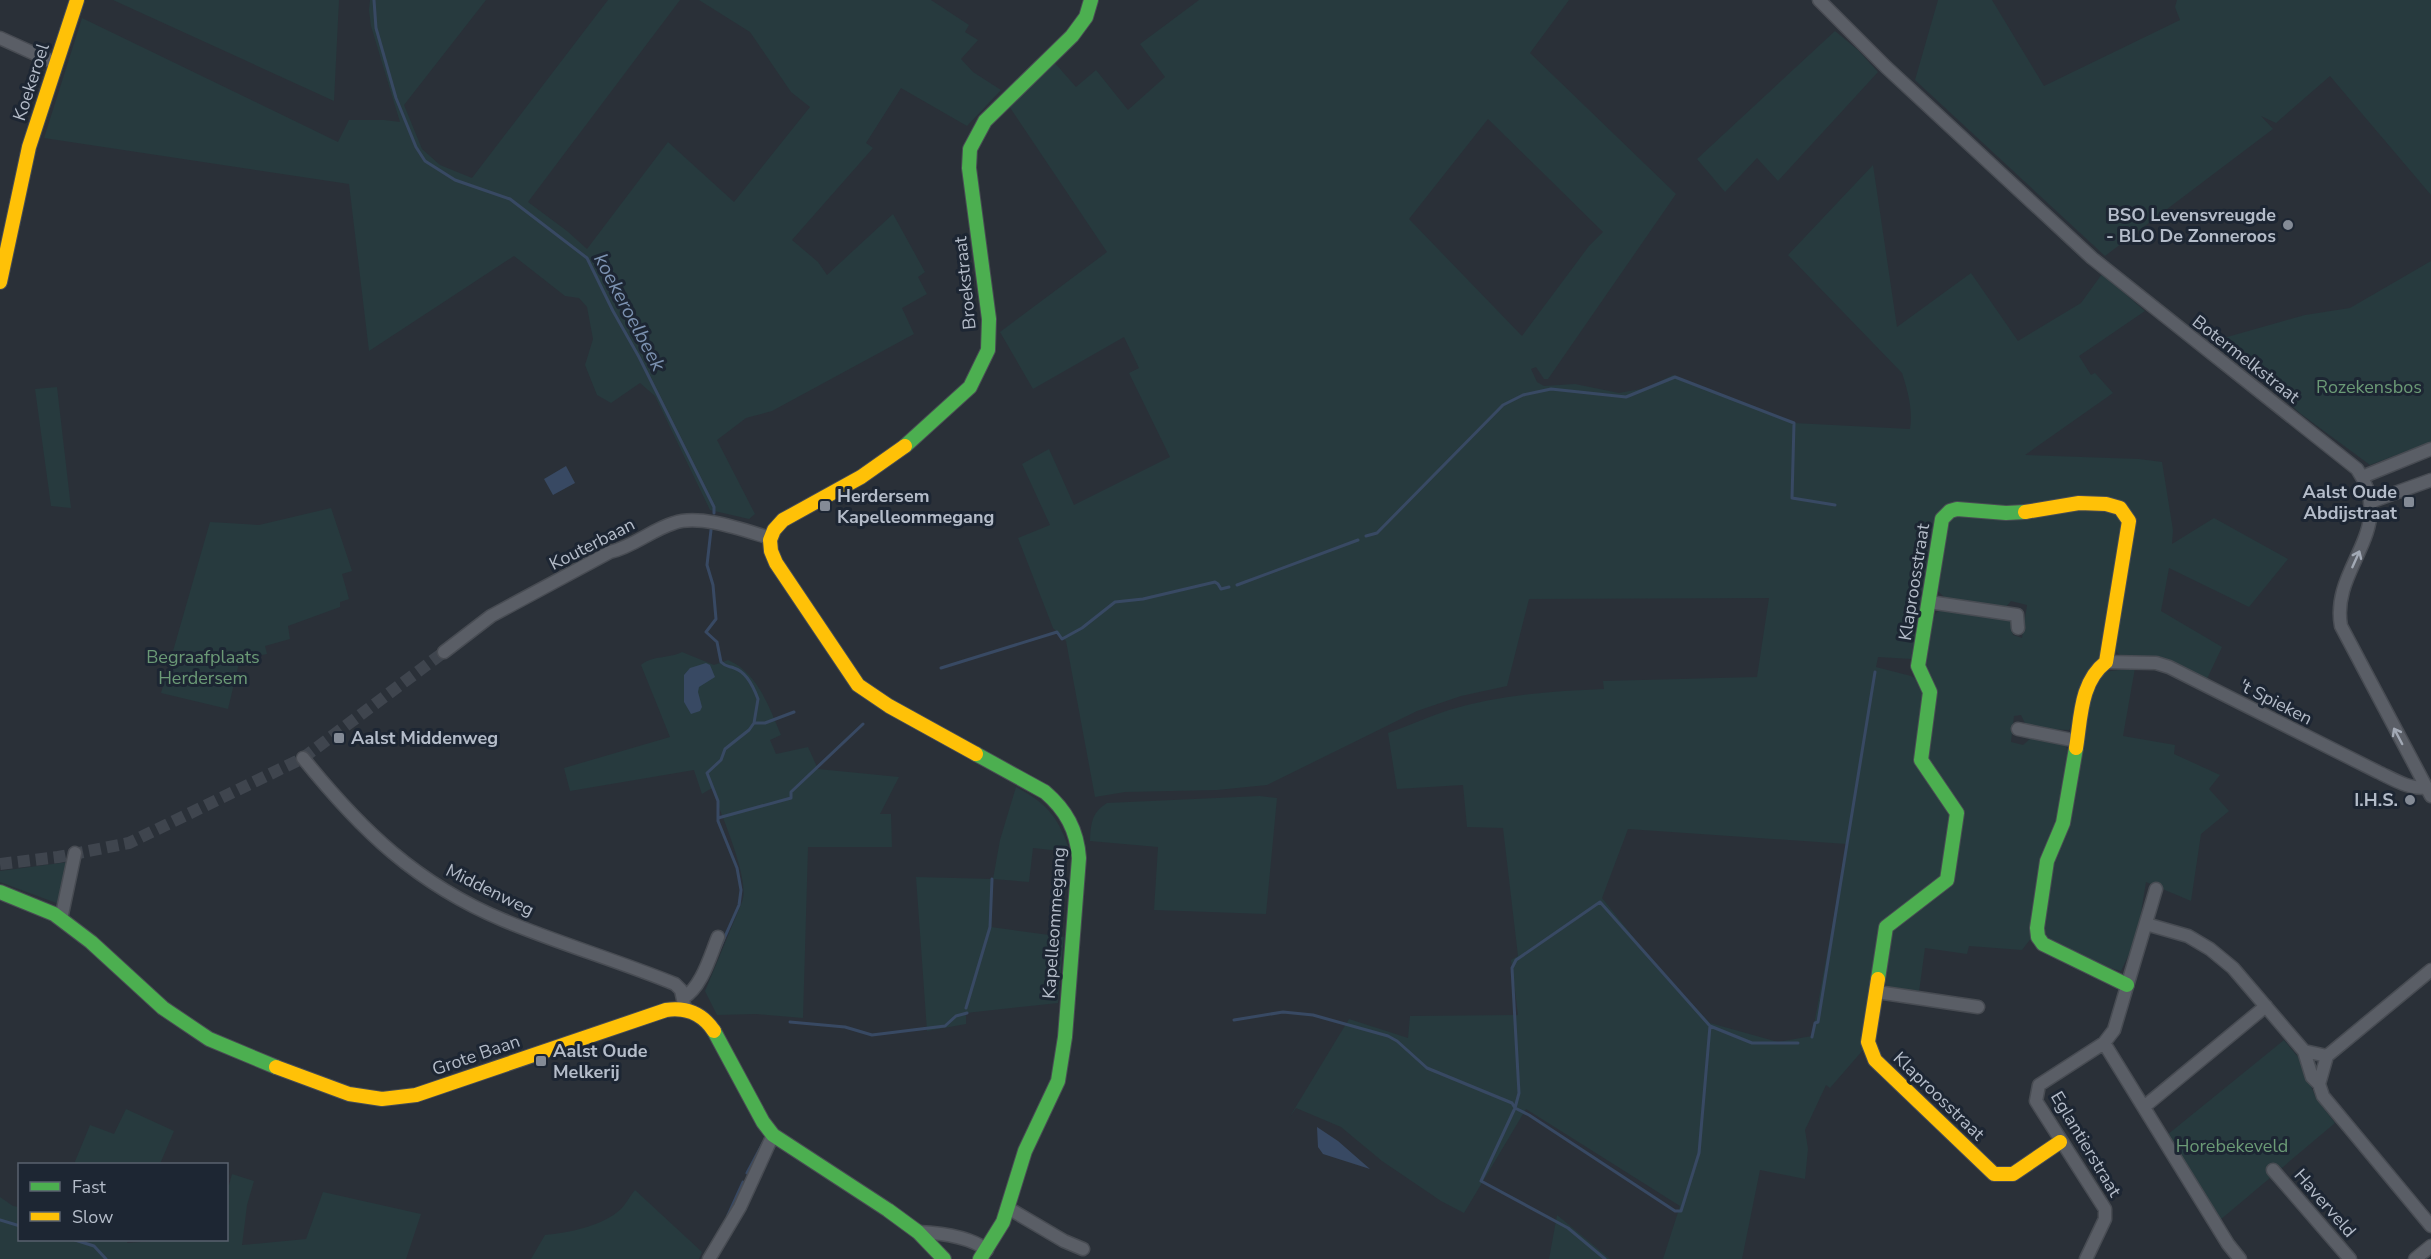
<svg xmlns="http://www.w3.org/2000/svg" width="2431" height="1259" viewBox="0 0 2431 1259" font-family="'Nunito Sans',sans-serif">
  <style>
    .green { fill: #273a3e; fill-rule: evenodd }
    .water { fill: #384963 }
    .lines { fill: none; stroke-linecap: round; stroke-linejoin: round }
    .stream { stroke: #384963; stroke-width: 3 }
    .street-tunnel { stroke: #3f454e; stroke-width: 12; stroke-dasharray: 12 6; stroke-linecap: butt }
    .street-casing { stroke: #484c53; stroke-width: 15 }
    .fast-casing { stroke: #484c53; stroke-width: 16 }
    .slow-casing { stroke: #484c53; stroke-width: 16 }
    .street { stroke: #5a5e66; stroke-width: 12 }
    .fast { stroke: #4caf50; stroke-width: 14 }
    .slow { stroke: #ffc107; stroke-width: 14 }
    .oneway { stroke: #a2a9b5 }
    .poi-dot { fill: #848b96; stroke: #1d2633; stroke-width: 2 }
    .labels { text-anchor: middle; stroke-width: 6; stroke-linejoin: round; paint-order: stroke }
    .street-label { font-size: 18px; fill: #b4bcc9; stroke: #1d2633 }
    .poi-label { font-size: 18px; font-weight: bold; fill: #b4bcc9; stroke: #1d2633; text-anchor: end }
    .park-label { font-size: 18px; fill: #6b9a76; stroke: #1d2633 }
    .water-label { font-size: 20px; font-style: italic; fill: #7c92b1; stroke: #1d2633 }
  </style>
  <rect width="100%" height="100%" fill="#2a3038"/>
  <!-- green -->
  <path class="green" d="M113,0H339L334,101Z
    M370,0H486L404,105L422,149L440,165L472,178L608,0H680L528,202L567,231L587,249L668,142L734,202L810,107L791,92L750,32L699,0H931L969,25L965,32L978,40L961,59L973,72L1001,90L967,126L901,88L866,143L873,148L792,240L818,262L827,275L893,214L925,272L918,277L927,294L902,308L914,334L772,411L746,418L717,440L755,514L749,519L710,510L655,396L640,383L611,403L597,395L585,365L593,339L587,307L579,298L565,296L514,256L369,351L349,184L44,138L82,18L338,142L349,120H384L400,122L371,26L369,10Z
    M1199,0H1569L1530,53L1676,194L1548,379H1544L1536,367L1531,369L1537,382L1544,386L1575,384L1619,393L1646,388L1673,375L1794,423L1910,429C1913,409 1908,392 1902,373L1788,255L1873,165L1897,327L1971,273L2018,341L2081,303L2102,274L2145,311L2079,356L2091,375L2095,373L2113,393L2025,455L2139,459L2162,462L2173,530L2172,544L2214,518L2288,559L2249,607L2169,568L2161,611L2222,647L2206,681L2122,658L2112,646L2128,510L2017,507L1941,510L1912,659L1878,657L1876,667L1911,676L1921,682L1925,695L1918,744L1950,811L1941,877L1881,926L1863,1050L1830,1088L1826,1085L1805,1130L1808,1149L1805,1179L1760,1170L1742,1259H1663L1680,1206L1526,1109L1464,1213L1441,1201L1382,1161L1341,1127L1296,1108L1289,1118L1349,1019L1408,1038L1410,1016L1518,1015L1511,960L1518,956L1503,828L1467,827L1463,785L1397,789L1388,733C1408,726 1428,717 1449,710C1500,695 1551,691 1604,689L1603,681L1757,677L1769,598L1529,599L1507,686L1461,696L1417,711L1267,785L1217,790L1125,792L1095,797L1066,641L1053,628L1018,538L1050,525L1022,464L1049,449L1074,505L1170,457L1129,373L1139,368L1124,337L1033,389L1000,332L1107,252L1009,106L1054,62L1076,87L1096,70L1128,110L1165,77L1140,44ZM1488,119L1603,232L1589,246L1522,336L1409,219ZM1628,829L1847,844L1812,1036L1778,1042L1710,1023L1650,958L1602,898Z
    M1938,0H1992L2044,86L2180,20L2175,7L2177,0H2431V195L2330,76L2276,123L2261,116L2273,129L2105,256L1915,80Z
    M1835,31L1858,50L1878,72L1778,181L1757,158L1725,192L1697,159Z
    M2431,261V442L2370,465L2301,414L2264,381L2213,341L2305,315L2350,308Z
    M57,387L71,508L51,506L35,389Z
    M331,508L352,571L342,574L349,599L340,602V607L288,626L290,639L265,646L267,654L240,659L228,709L161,693L210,522L259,525Z
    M2108,509L2123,522C2112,589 2106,672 2069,730L2047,729L2026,725L2021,715L2014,716L2011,742L2023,745L2031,738L2058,741L2066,746L2068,756L2063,805L2032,937L2022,950L1969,946L1967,954L1925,948L1919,992L1889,989L1883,980L1889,932L1940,891L1960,817L1928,763L1923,670L1931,619L1940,609L2010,620L2013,635L2022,638L2027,605L2011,601L2006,607L1946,599L1935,588L1945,523L1956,515Z
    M682,652L714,665L728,660C758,673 769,707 781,735L770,740L776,754L808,747L818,769L899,777L880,814H891L892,847H808L803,1018L756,1014L717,1015L705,991L742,902C751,880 720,813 712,788L702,794L694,770L570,791L564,768L670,737L641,665C653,655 668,659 682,652Z
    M2135,668L2123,736L2175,745L2174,754L2220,775L2209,789L2229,811L2201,834L2191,901L2146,882L2137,937L2121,971C2094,964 2066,952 2044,934L2052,864L2096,677L2103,672Z
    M1016,787C1048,804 1059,818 1070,852L1033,848L1029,882L993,879L991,927L1064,937L1058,1003L966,1013V1024L927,1031L916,877L993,879L1000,840Z
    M1260,796L1277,798L1266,914L1154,910L1158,847L1090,841C1091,824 1091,813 1107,803Z
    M68,862L59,904L0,882V871Z
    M2284,1040L2299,1058L2316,1098L2335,1123L2220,1220L2167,1135Z
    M126,1109L174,1131L160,1164H74L90,1125L114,1134Z
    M232,1174L254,1181L247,1205L242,1245L306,1239L323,1192L421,1214L406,1259H0V1197L13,1206L19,1207L20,1240H128L127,1243L166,1240H226L227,1185H229Z
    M635,1190L702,1252L699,1259H531L545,1235C568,1233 603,1226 621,1209C626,1204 630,1196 635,1190Z
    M1557,1215L1610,1259H1549Z"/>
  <!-- water -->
  <path class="water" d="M566,466L575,483L553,495L544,479Z
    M706,663L710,665L715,677L699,687L698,692L702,707L700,711L691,714L684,702V675L690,668Z
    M1317,1127L1338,1141L1370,1169L1323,1154L1318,1147Z"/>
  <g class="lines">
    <!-- stream -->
    <path class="stream" d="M374,0L376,28L396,98L416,147L425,161L455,180L510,199L587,258L613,311L639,357L714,507V513
      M711,530L707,565L713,585L716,619L706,632L717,642L721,662C726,667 728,666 734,668C747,672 754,688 758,699L754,723L749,730L725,749L721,760L707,773L718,801V821L737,868L741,890L739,905L719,950
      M1366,536L1377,533L1503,405L1523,395L1551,389L1626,397L1675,377L1794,423L1792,498L1835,505
      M1237,585L1358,540
      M941,668L1057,632L1062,639L1082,628L1115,602L1143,599L1215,582L1218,584L1221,589L1229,587
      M754,723H765L794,712
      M718,818L791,798V792L863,724
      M966,1008L990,927L992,879
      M1234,1020L1283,1012L1313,1015L1388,1036L1397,1041L1427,1068L1512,1103L1515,1108L1529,1115L1675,1211H1681L1699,1153L1710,1026L1752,1043H1798
      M790,1022L845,1027L872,1035L945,1026L956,1016L967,1013
      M1812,1037L1815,1023L1818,1022L1875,672
      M747,1173L763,1143
      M728,1215L743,1182
      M0,1220L20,1226
      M75,1240L94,1246L106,1259
      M1605,1259L1568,1228L1481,1181L1515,1108L1519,1093L1512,968L1516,960L1600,902L1710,1026"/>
    <!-- street-tunnel -->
    <path class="street-tunnel" d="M0,864L58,857L129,843L303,758L444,652"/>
    <!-- street casing -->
    <g class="street-casing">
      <path id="street" d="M1819,0L1886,67L2092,258L2357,469C2399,530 2330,567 2341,626L2431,796
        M0,38L55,63
        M2362,477L2431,449
        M2370,502L2431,480
        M1929,602L2017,615L2018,628
        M444,652L491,616L610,552C633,547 651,530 674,523C700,514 743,530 770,538
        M2106,662L2156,663L2169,667L2378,772C2391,778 2412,791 2426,787
        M2018,729L2077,741
        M303,758C361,830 417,884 503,920C560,944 619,961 675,984L681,990L685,1009
        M61,919L75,853
        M2146,924L2188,936L2210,949L2233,968L2304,1051L2327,1056
        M1877,992L1978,1007
        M683,998C702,987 710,956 718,937
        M2104,1043L2228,1244L2240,1259
        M2304,1051L2312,1077L2319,1084
        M2327,1056L2319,1084L2323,1096L2431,1226
        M2327,1056L2431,970
        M2145,1106L2266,1006
        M2273,1170L2350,1259
        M1008,1208L1064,1241L1083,1249
        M918,1232C940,1233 969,1236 987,1250
        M709,1259L740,1207L773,1135
        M2086,1259L2105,1219V1209L2036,1101L2039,1085L2104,1043L2114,1030L2156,889
        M2415,1259L2431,1246"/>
    </g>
    <!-- fast casing -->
    <g class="fast-casing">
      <path id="fast" d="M905,446L970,387L988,350L989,319L969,168L970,149L985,121L1072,36L1086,17L1091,0
        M2076,748L2063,823L2047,861L2037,928L2038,937L2043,944L2127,985
        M976,754L1045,792C1066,810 1077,830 1079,858L1065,1037L1058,1081L1025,1151L1003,1222L980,1259
        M0,892L54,914L91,942L163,1008L209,1039L276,1067
        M1878,979L1886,927L1947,880L1957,813L1921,760L1930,692L1918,666L1942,519L1950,511L1957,509L2006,513L2025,512
        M714,1031L763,1122L773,1135L888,1210L918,1232L944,1259"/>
    </g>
    <!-- slow casing -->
    <g class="slow-casing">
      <path id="slow" d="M0,282L29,147L77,0
        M905,446L861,477L783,520L774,530L770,540L771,551L776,563L858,685L889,706L976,754
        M2025,512L2079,503L2106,504L2120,508L2129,521L2106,662C2080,682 2081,718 2076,748
        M1878,979L1868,1042L1875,1060L1994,1174H2013L2060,1142
        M276,1067L349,1094L382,1099L416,1095L666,1010C686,1007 702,1013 714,1031"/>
    </g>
    <!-- street -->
    <use href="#street" class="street"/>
    <!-- fast -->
    <use href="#fast" class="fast"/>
    <!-- slow -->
    <use href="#slow" class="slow"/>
  </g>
  <!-- one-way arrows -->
  <defs><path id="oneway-shaft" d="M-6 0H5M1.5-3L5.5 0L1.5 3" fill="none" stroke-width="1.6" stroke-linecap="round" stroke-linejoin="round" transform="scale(1.5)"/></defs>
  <g class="oneway">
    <use href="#oneway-shaft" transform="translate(2356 559) rotate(-66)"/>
    <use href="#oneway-shaft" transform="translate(2398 736) rotate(-118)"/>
  </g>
  <!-- markers -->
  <g class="poi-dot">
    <circle cx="2288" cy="225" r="6"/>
    <rect x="2403" y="496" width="12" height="12" rx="3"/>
    <rect x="819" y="500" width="12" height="12" rx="3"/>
    <rect x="333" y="732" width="12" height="12" rx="3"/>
    <circle cx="2410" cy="800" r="6"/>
    <rect x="535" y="1055" width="12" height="12" rx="3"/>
  </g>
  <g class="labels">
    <!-- street labels -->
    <g class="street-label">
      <text transform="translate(31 82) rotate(-72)" y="6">Koekeroel</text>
      <text transform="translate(965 283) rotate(-96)" y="6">Broekstraat</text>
      <text transform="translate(2246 359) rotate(38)" y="6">Botermelkstraat</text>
      <text transform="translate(592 544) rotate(-27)" y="6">Kouterbaan</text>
      <text transform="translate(1914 582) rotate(-81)" y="6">Klaproosstraat</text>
      <text transform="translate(2276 702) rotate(27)" y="6">'t Spieken</text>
      <text transform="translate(490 890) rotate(26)" y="6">Middenweg</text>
      <text transform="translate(1054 923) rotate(-86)" y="6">Kapelleommegang</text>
      <text transform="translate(476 1055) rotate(-19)" y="6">Grote Baan</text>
      <text transform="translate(1939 1096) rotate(44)" y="6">Klaproosstraat</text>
      <text transform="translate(2086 1144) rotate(59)" y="6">Eglantierstraat</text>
      <text transform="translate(2325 1203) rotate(49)" y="6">Haverveld</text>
    </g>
    <!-- poi labels -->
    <g class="poi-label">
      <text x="2276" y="221">BSO Levensvreugde<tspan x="2276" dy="21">- BLO De Zonneroos</tspan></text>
      <text x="2397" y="498">Aalst Oude<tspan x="2397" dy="21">Abdijstraat</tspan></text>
      <text x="837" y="502" text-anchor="start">Herdersem<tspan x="837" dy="21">Kapelleommegang</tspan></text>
      <text x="351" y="744" text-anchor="start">Aalst Middenweg</text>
      <text x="2398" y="806">I.H.S.</text>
      <text x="553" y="1057" text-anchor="start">Aalst Oude<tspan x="553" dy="21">Melkerij</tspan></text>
    </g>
    <!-- park labels -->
    <g class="park-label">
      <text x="2369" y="393">Rozekensbos</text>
      <text x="203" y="663">Begraafplaats<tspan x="203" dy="21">Herdersem</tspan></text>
      <text x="2232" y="1152">Horebekeveld</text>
    </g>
    <!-- water labels -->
    <g class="water-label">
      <text transform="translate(630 312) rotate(62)" y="7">koekeroelbeek</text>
    </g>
  </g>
  <!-- legend -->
  <rect x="18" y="1163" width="210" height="78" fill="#1d2633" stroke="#59626f" stroke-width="1.5"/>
  <rect x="30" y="1182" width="30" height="9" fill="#4caf50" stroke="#59626f" stroke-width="1.5"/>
  <text x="72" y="1193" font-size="18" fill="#b4bcc9">Fast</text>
  <rect x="30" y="1212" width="30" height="9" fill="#ffc107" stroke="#59626f" stroke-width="1.5"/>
  <text x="72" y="1223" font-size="18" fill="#b4bcc9">Slow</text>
</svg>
